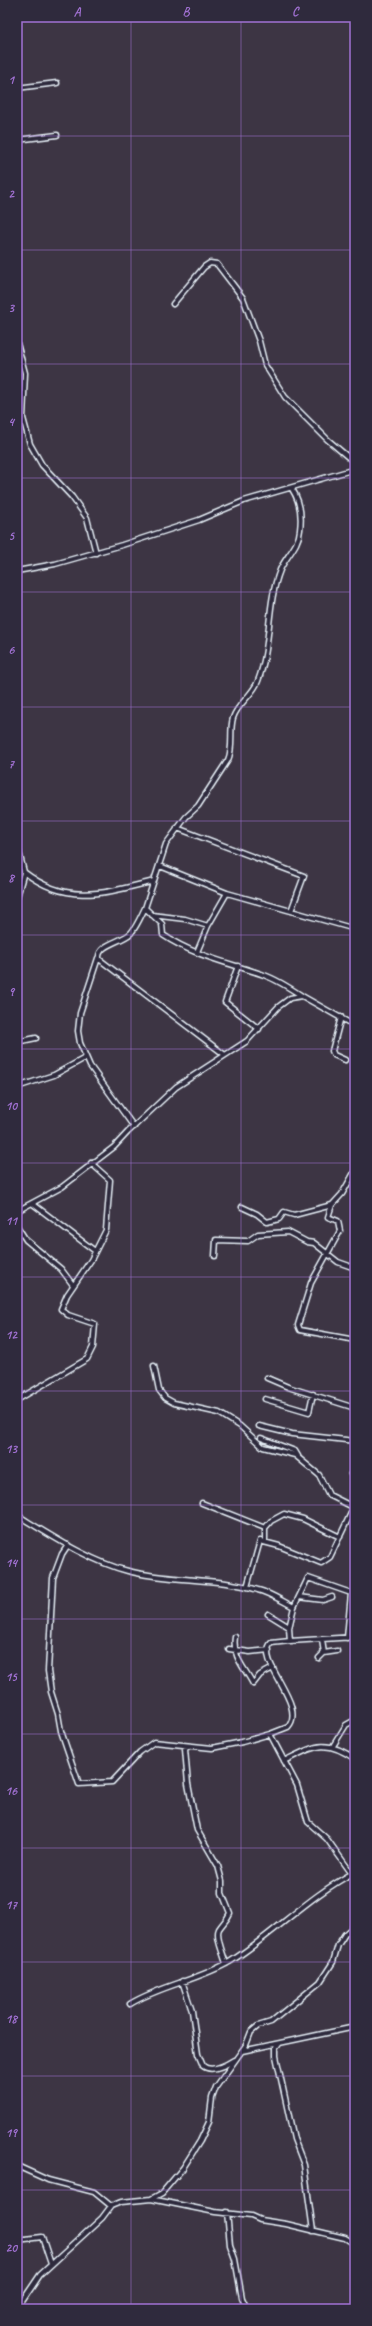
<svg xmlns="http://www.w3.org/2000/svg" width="372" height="2326" viewBox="0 0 372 2326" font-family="Caveat,sans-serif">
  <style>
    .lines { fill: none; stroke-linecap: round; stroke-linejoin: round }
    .minor-casing { stroke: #e8f1f8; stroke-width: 7 }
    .minor { stroke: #2f2a3d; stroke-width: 4 }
    .grid { fill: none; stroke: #a171d3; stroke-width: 1; stroke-opacity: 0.55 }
    .neatline { fill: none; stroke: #a171d3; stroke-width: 1.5 }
    .grid-label { font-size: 13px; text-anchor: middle; font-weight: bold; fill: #a171d3 }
  </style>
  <rect width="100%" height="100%" fill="#3d3544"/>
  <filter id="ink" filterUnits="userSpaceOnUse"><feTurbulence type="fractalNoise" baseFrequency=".025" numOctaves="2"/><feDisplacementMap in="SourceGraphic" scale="8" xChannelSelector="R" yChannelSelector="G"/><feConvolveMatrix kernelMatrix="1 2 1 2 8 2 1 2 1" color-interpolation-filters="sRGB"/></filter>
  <g filter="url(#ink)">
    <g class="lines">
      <!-- minor casing -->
      <g class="minor-casing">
        <path id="minor" d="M17,88L57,83
          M17,140L57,135
          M173,304L204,267L210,263L217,264L243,298L259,341L265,365L285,397L328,440L355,463
          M17,343L25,373L23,418L30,444L42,465L72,497L87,518L96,553
          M17,413L23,404
          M292,489C300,501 302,515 300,530C299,546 286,556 280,570C266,605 272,645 258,681C253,695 237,704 233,718C229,732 234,747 228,760L198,806L186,817L166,844L145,908L162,924L163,935C194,956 230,963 264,975C278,980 290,988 302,996
          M17,571L55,564L122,545L199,520L244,501L355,469
          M17,824V836
          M177,828L304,876L291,911
          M17,844L24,872C68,906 105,893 154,881
          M160,866L227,893
          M17,897L24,872
          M145,908C141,916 137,926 131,933C122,942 97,944 99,959L225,1055
          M152,915L185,919L208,926
          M197,952L208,926L227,893L355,929
          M98,958L80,1013L78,1031L80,1043L90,1066L134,1127
          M238,966L225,1002L259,1029
          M341,1017L332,1051L334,1055L345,1060
          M17,1042L36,1038
          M17,1087L54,1075L85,1058
          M33,1204L95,1251
          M332,1205L328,1217L338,1221L340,1231L311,1283L298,1325L300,1330L355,1340
          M242,1207L257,1214L267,1222L279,1219L284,1212L294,1215L332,1205L342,1194L355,1171
          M17,1211L62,1187L114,1147L128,1132L176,1087L247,1041L278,1007L290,998L302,996L355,1026
          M17,1226L26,1240L61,1269L73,1285
          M215,1256L216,1240L248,1241L258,1234L288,1232L307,1242L314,1243L338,1262L355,1268
          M154,1366L159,1390L165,1398L174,1403L219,1413L240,1426L263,1447L295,1455L319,1475L329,1495L355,1508
          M267,1378L288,1387L355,1408
          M265,1399L309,1412L313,1394
          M17,1400L87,1359L93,1347L95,1324L68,1315L61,1309L67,1295L91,1260L106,1230L110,1180L91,1163
          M259,1426L292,1434L355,1441
          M261,1438L295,1451L298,1456
          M351,1474L355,1478
          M202,1503L265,1528L271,1521L284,1514L303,1519L340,1537
          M17,1515C50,1535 91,1562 128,1571C170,1582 217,1577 258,1590C270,1593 282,1601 294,1607L289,1628L290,1641L355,1637
          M265,1528V1541
          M68,1545L62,1554L53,1578L48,1671L51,1692L58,1714L61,1731L79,1784L112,1782L140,1752L154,1742L212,1748L242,1742L270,1734
          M247,1587L260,1541L279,1546L321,1563L330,1557L351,1513L355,1510
          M299,1597L323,1600L332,1597
          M294,1607L308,1578L351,1593L347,1638
          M268,1614L289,1627
          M235,1637C232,1657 245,1668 253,1684L260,1675L273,1668
          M322,1640L324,1653L337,1651
          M290,1641L271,1643C255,1662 308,1705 288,1727L270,1734L297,1785L308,1822L327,1839L352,1874
          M229,1649L250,1652L269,1650
          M319,1658L324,1653
          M189,1746L185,1749L188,1784L197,1830L218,1866L222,1881V1893L230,1913C227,1920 223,1923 219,1929C215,1937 224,1955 226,1964
          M333,1746L346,1725L355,1720
          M284,1761C315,1746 325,1738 355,1759
          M182,1981L192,2011L198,2054L203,2066C212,2073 226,2065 234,2060
          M130,2004C161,1985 200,1980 231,1961C274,1934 309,1896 355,1872
          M279,2044L276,2048V2056L294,2139L304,2165L313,2231
          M242,2051L355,2027
          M17,2166L48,2180L94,2192L111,2206
          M151,2199L215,2212L251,2216L260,2220L286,2224L345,2238L355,2244
          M227,2212L230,2245L235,2259L242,2298L247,2309
          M17,2240L42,2237L51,2264
          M17,2309L40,2275L102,2218L111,2206L121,2202L151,2199L162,2193L183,2168L200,2141L209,2122L212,2098L216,2087L246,2045L251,2032L258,2026L271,2022L320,1982L333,1962L338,1945L345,1934L355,1925"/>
      </g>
      <!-- minor -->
      <use href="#minor" class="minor"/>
    </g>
  </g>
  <!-- grid -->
  <path class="grid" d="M131,17V2309M241,17V2309M17,136H355M17,250H355M17,364H355M17,478H355M17,592H355M17,707H355M17,821H355M17,935H355M17,1049H355M17,1163H355M17,1277H355M17,1391H355M17,1505H355M17,1619H355M17,1734H355M17,1848H355M17,1962H355M17,2076H355M17,2190H355"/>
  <!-- margin -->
  <rect width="372" height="2326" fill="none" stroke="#2f2a3d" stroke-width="44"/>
  <rect x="22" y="22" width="328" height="2282" class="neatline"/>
  <g class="grid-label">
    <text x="77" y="16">A</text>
    <text x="186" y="16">B</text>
    <text x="295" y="16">C</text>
    <text x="11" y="84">1</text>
    <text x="11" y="198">2</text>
    <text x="11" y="312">3</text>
    <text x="11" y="426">4</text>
    <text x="11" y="540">5</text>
    <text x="11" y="654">6</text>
    <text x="11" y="768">7</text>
    <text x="11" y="882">8</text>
    <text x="11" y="996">9</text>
    <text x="11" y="1110">10</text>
    <text x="11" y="1225">11</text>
    <text x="11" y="1339">12</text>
    <text x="11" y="1453">13</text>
    <text x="11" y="1567">14</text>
    <text x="11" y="1681">15</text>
    <text x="11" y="1795">16</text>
    <text x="11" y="1909">17</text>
    <text x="11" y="2023">18</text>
    <text x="11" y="2137">19</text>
    <text x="11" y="2252">20</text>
  </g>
</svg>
